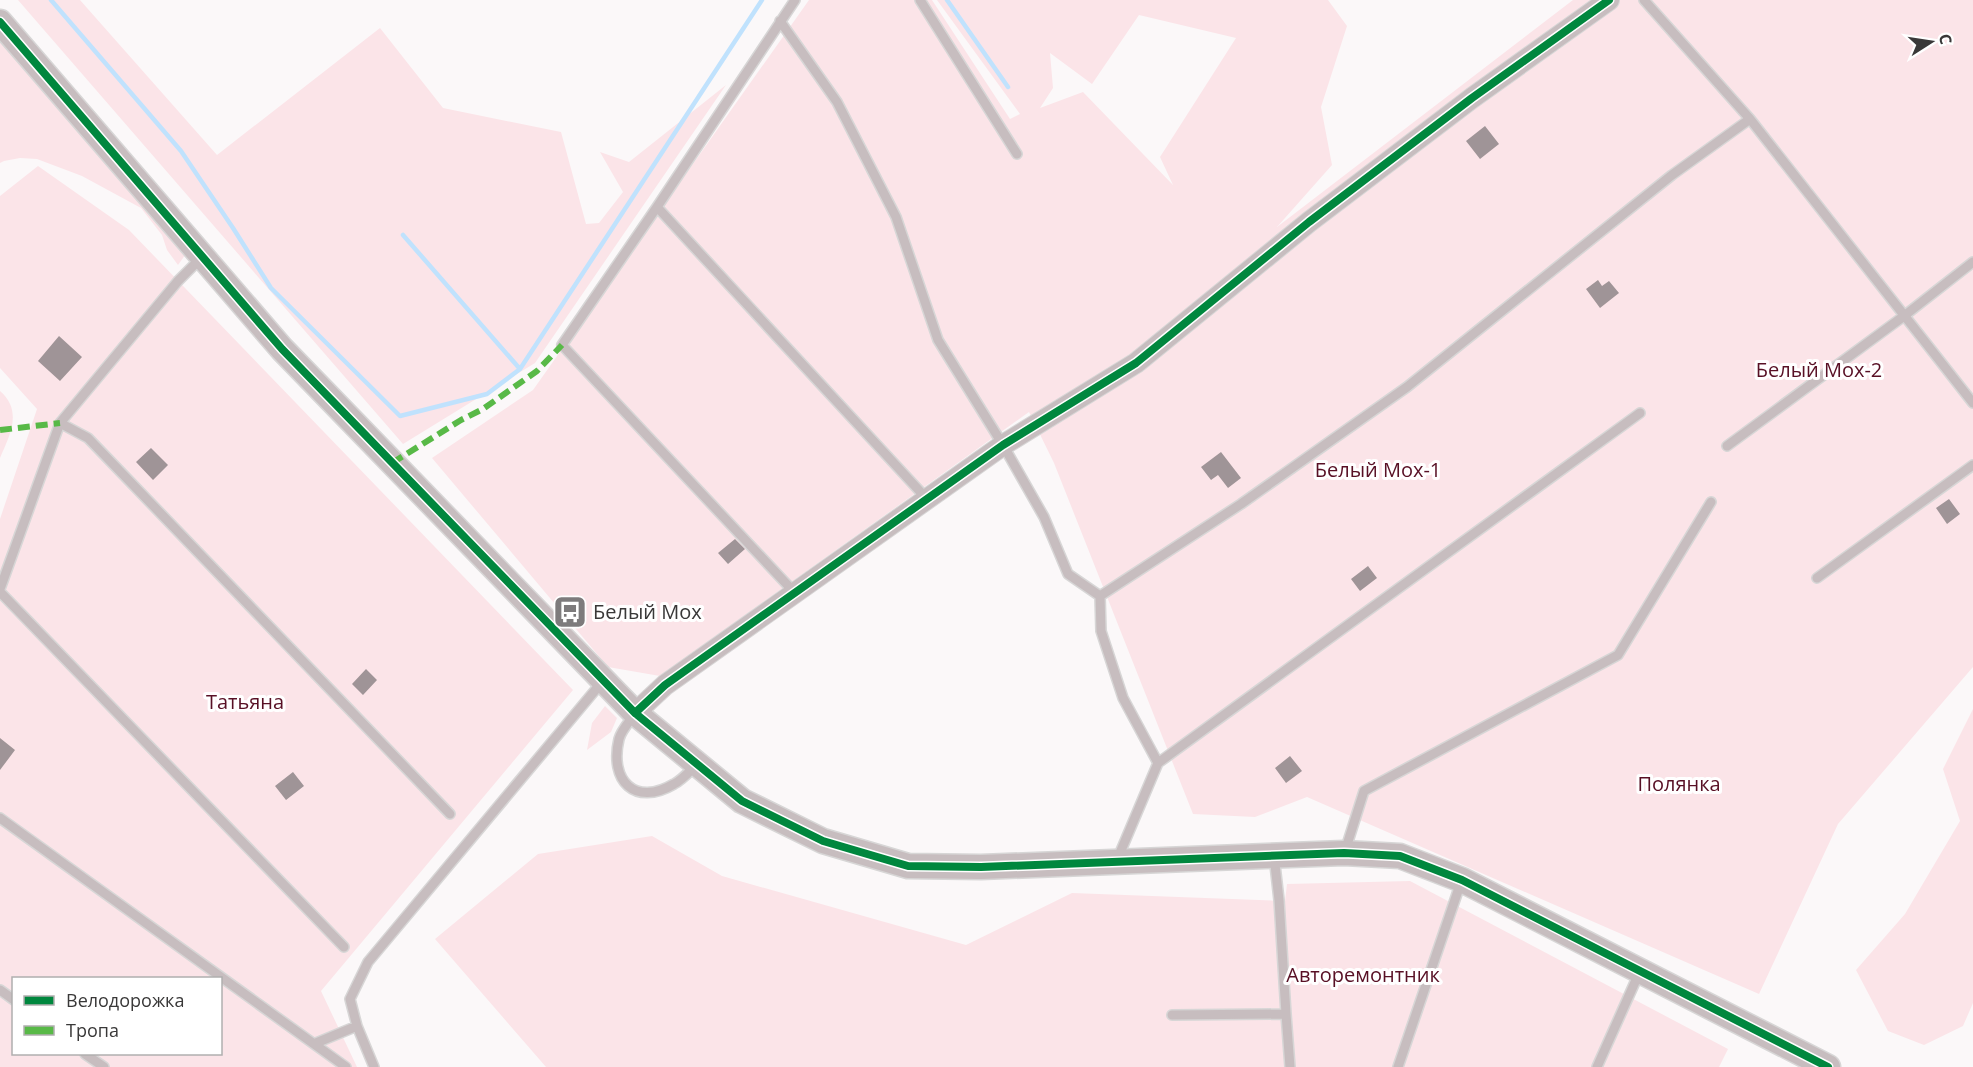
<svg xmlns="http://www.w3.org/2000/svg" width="1973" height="1067" viewBox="0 0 1973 1067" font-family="'Open Sans',sans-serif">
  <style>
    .green { fill: #fbe4e8; fill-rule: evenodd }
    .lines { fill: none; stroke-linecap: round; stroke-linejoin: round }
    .stream { stroke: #c0e2fd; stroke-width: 4.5 }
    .building { fill: #9f9497 }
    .service-casing { stroke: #d7d6d6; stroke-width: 12 }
    .minor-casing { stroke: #d7d6d6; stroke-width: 22 }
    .tertiary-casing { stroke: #d7d6d6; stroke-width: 27 }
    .service { stroke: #c7bdbf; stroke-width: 9 }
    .minor { stroke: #c7bdbf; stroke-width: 20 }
    .tertiary { stroke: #c7bdbf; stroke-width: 24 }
    .quiet { stroke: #58b947; stroke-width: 6; stroke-dasharray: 12 6; stroke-linecap: butt }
    .cycleway-casing { stroke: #fff; stroke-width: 11 }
    .cycleway { stroke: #00873e; stroke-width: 8 }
    .labels { text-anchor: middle; stroke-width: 6; stroke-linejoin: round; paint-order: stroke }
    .park-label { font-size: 20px; fill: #581025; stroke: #fff }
    .poi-label { font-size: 20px; fill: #393838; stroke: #fff; text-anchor: start }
  </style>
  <rect width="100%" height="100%" fill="#fbf8f9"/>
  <!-- green -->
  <path class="green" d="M18,0H80L217,155L380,28L443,108L561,132L586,224L599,223L623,192L600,152L629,162L726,85L535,363L403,444Z
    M809,0H932L1010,119L1020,114L937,0H1328L1347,26L1321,107L1332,165L1277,227L1573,0H1973V667L1838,824L1759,994L1307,797L1255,817L1193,814L1054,463L1029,412L660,676L608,667L432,458L533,390ZM1139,15L1236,38L1160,157L1173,185L1083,92L1040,108L1053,88L1050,53L1092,84Z
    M0,34L188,251L178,265L167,250L162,235L141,208L82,176L37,159L20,158L4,161L0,163Z
    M38,166L129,230L573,690L321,991L357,1067H0V519L37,409L0,368V196ZM14,978H220V1054H14Z
    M0,391C23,411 10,435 0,458Z
    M605,706L617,718L611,732L587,750L592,723Z
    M1973,709V1003L1963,1026L1924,1045L1888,1031L1856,970L1905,914L1960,821L1943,769Z
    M652,836L722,876L966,945L1072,893L1285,901L1287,884L1410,881L1728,1049L1719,1067H546L435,939L538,854Z"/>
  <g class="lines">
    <!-- stream -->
    <path class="stream" d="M51,0L181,151L233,228L271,288L400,416L487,394L520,369L762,0
      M947,0L1008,87
      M403,235L520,369"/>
  </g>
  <!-- building -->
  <path class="building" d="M1485,126L1499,144L1480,159L1466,141Z
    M1598,280L1602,286L1609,281L1619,293L1600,308L1586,289Z
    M59,336L82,357L60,381L38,361Z
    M151,448L168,465L153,480L136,462Z
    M1221,452L1241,478L1228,488L1218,475L1211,480L1201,467Z
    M1949,499L1960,514L1947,524L1936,508Z
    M735,539L745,549L728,564L718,553Z
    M1368,566L1377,578L1360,591L1351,579Z
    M366,669L377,680L363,695L352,684Z
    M0,738L15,750L0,770Z
    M1290,756L1302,771L1286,783L1275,768Z
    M293,772L304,786L286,800L275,786Z"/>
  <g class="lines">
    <!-- service casing -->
    <g class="service-casing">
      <path id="service" d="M920,0L1017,154
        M1644,0L1750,119L1973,403
        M780,21L837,102L896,217L938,340L1003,445L1044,517L1068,574L1100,596L1101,631L1123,698L1158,763
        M657,207L927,499
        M60,423L88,438L450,814
        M1727,446L1904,316L1973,262
        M1817,578L1973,465
        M0,589L60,423L178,281L202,257
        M0,592L344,947
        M795,593L562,345L657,207L795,0
        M1100,596L1241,504L1407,387L1672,175L1750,119
        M634,715C629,722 621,731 619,739C609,781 635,807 674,784C682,780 689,772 696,765
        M0,818L346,1067
        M1345,851L1364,791L1618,655L1711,502
        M1117,860L1158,763L1640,413
        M0,990L14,1000
        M1286,1014L1290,1067
        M1172,1015L1286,1014L1279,900L1274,856
        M316,1043L357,1026
        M85,1054L104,1067
        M374,1067L357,1026L350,999L368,962L602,682
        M1398,1067L1461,882
        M1597,1067L1640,971"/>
    </g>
    <!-- minor casing -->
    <g class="minor-casing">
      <path id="minor" d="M635,713L665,685L1003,445L1136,363L1309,222L1472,98L1609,0"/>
    </g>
    <!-- tertiary casing -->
    <g class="tertiary-casing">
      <path id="tertiary" d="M0,22L282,349L635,713L742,801L823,841L908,866L981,867L1344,853L1400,856L1462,880L1828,1067"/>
    </g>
    <!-- service -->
    <use href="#service" class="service"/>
    <!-- minor -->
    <use href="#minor" class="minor"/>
    <!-- tertiary -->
    <use href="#tertiary" class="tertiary"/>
    <!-- quiet -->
    <path class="quiet" d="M0,430L60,423
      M392,463L461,420L483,409L537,371L562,345"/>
    <!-- cycleway casing -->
    <g class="cycleway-casing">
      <path id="cycleway" d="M0,22L282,349L635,713L742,801L823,841L908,866L981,867L1344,853L1400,856L1462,880L1828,1067
        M635,713L665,685L1003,445L1136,363L1309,222L1472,98L1609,0"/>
    </g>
    <!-- cycleway -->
    <use href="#cycleway" class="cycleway"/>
  </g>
  <!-- icons -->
  <defs>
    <g id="bus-square" transform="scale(1.725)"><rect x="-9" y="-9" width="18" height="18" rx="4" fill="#7d7b7c" stroke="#fff"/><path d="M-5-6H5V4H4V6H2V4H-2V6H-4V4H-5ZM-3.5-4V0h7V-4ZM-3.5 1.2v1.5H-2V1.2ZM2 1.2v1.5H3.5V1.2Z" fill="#fff"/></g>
  </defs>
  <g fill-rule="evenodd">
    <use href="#bus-square" x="570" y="612"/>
  </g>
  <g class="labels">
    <!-- park labels -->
    <g class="park-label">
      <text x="1819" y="377">Белый Мох-2</text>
      <text x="1378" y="477">Белый Мох-1</text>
      <text x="245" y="709">Татьяна</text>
      <text x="1679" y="791">Полянка</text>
      <text x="1363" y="982">Авторемонтник</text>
    </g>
    <!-- poi labels -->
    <g class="poi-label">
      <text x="593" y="619">Белый Мох</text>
    </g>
  </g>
  <!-- legend -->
  <rect x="12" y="977" width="210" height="78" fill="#ffffff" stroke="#b0afaf" stroke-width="1.5"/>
  <rect x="24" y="996" width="30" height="9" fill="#00873e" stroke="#b0afaf" stroke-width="1.5"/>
  <text x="66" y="1007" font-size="18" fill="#393838">Велодорожка</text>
  <rect x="24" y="1026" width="30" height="9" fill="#58b947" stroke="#b0afaf" stroke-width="1.5"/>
  <text x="66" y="1037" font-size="18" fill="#393838">Тропа</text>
  <!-- north arrow -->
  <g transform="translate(1931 42) rotate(78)" stroke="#ffffff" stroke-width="4.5" paint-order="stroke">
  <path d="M0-4.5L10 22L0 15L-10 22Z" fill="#393838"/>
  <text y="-9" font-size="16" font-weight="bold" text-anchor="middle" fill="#393838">С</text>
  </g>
</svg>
